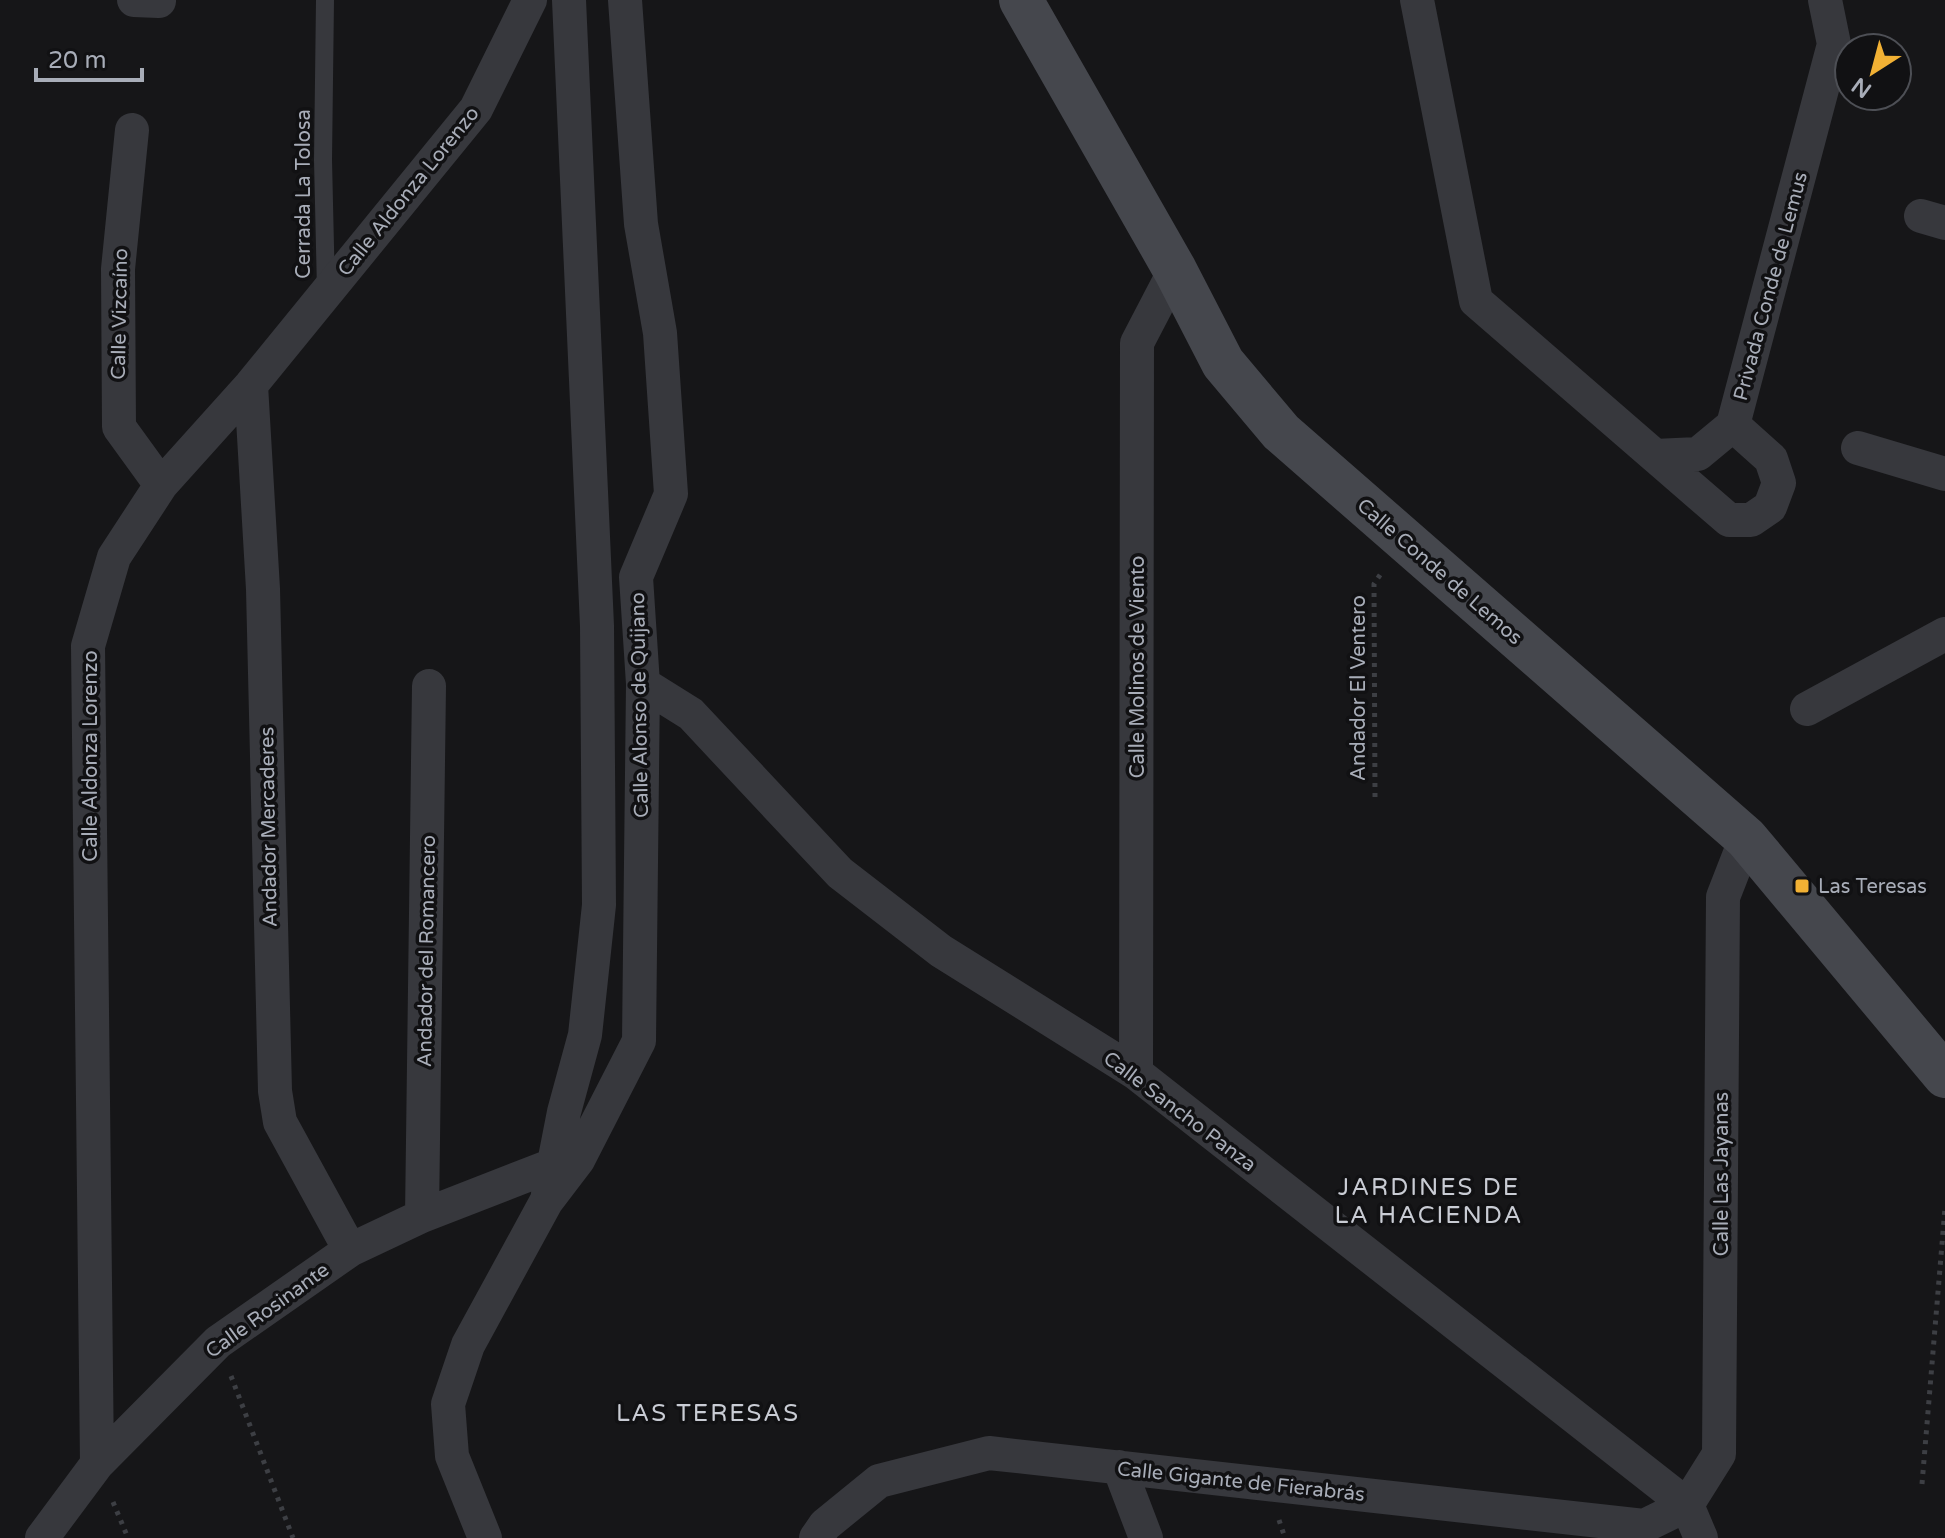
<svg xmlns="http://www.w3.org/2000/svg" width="1945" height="1538" viewBox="0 0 1945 1538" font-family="'Varela Round',sans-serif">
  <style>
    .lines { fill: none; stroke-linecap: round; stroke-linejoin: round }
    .path { stroke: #3d3f44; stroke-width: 5; stroke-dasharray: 4 6; stroke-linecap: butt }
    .lane { stroke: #37383d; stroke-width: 18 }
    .street { stroke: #37383d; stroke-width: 34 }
    .secondary { stroke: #45474d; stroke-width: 44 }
    .poi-dot { fill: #f2b134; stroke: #111113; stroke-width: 3 }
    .labels { text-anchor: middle; stroke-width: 7; stroke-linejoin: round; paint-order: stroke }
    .street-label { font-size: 20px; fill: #a8adb8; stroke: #111113 }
    .poi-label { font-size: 20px; fill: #a8adb8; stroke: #111113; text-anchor: start }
    .quarter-label { font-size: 24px; letter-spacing: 2px; fill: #c9ccd4; stroke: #111113 }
  </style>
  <rect width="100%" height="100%" fill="#161618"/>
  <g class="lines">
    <!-- path -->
    <path class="path" d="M1375,797L1374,584L1382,572
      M231,1376L293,1538
      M1922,1484L1945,1208
      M113,1502L128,1538
      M1279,1520L1285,1538"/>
    <!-- lane -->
    <path class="lane" d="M325,0L323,160L326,290"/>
    <!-- street -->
    <path class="street" d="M134,0L159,1
      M1417,0L1476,301L1655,456L1698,454L1733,425L1834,44L1825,0
      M132,130L118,269L119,427L161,485
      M1921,216L1945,223
      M251,385L263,589L275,1091L280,1122L350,1250
      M1858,448L1945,474
      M1655,456L1729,520H1751L1770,507L1779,483L1771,459L1733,425
      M643,684L691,714L840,873L941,951L1136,1073L1687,1505L1701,1538
      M1807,709L1945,634
      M1136,1073L1137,343L1175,270
      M548,1194L564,1112L585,1035L599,905L597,626L569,0
      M422,1216L429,686
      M97,1464L88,646L114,557L161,485L251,385L476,109L530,0
      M1119,1467L1146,1538
      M1687,1505L1719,1454L1723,897L1746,838
      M42,1538L97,1464L218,1342L350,1250L422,1216L553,1165L570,1162
      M485,1538L452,1456L448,1404L468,1345L546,1202L578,1160L639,1041L643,684L636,577L671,494L660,333L641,224L625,0
      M816,1538L825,1525L879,1481L989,1453L1644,1526L1687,1505"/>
    <!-- secondary -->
    <path class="secondary" d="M1021,0L1175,270L1223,363L1281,432L1746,838L1945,1076"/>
  </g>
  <!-- markers -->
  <rect class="poi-dot" x="1794" y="878" width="16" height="16" rx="4"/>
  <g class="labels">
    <!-- street labels -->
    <g class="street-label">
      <text transform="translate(408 191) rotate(-51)" y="7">Calle Aldonza Lorenzo</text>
      <text transform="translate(303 194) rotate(-90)" y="7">Cerrada La Tolosa</text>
      <text transform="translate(1770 286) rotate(-75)" y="7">Privada Conde de Lemus</text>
      <text transform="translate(119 314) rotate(-89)" y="7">Calle Vizcaíno</text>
      <text transform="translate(1440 571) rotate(41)" y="7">Calle Conde de Lemos</text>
      <text transform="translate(1137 667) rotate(-90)" y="7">Calle Molinos de Viento</text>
      <text transform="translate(1358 688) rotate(-90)" y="7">Andador El Ventero</text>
      <text transform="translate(639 705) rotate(-91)" y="7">Calle Alonso de Quijano</text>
      <text transform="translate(90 756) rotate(-90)" y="7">Calle Aldonza Lorenzo</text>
      <text transform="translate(268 827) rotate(-91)" y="7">Andador Mercaderes</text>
      <text transform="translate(426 951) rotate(-89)" y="7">Andador del Romancero</text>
      <text transform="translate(1180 1111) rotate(37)" y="7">Calle Sancho Panza</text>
      <text transform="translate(1721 1174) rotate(-90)" y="7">Calle Las Jayanas</text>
      <text transform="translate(267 1310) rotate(-36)" y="7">Calle Rosinante</text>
      <text transform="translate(1241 1481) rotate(6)" y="7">Calle Gigante de Fierabrás</text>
    </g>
    <!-- poi labels -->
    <g class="poi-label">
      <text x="1818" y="893">Las Teresas</text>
    </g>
    <!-- quarter labels -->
    <g class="quarter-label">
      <text x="1429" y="1195">JARDINES DE<tspan x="1429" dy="28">LA HACIENDA</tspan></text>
      <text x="708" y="1421">LAS TERESAS</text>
    </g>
  </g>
  <!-- north arrow -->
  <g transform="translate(1873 72) rotate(216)"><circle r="38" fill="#111113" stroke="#4d4f55" stroke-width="2"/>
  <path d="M0-6L14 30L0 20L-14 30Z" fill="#f2b134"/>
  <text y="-12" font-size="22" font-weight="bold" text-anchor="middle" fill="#a8adb8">N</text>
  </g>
  <!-- scale -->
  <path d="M36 68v12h106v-12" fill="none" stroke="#a8adb8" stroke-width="4"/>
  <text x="48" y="68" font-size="24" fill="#a8adb8" stroke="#111113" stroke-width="6" paint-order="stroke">20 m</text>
</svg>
